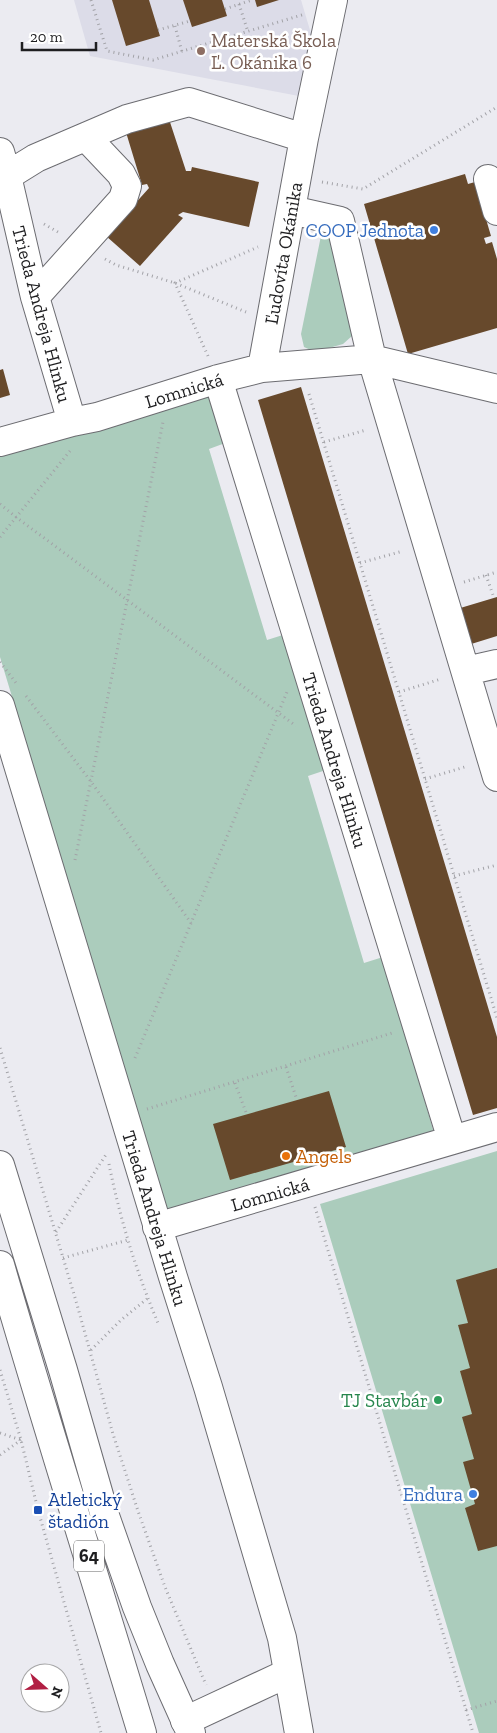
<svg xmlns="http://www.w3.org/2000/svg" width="497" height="1733" viewBox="0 0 497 1733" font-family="'Zilla Slab',serif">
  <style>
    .built { fill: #dcdce8 }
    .green { fill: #abccbc }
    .building { fill: #67492c }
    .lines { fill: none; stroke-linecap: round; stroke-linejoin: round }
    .minor-casing { stroke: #6c6c71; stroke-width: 30 }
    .major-casing { stroke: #6c6c71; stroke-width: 30 }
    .path { stroke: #a2a2a7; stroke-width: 3; stroke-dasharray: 1 4; stroke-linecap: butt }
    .minor { stroke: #fff; stroke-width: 28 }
    .major { stroke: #fff; stroke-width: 28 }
    .education-dot { fill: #8d6e63; stroke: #fff; stroke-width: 2 }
    .shop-dot { fill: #3f7fe0; stroke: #fff; stroke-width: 2 }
    .food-dot { fill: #e8710a; stroke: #fff; stroke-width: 2 }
    .leisure-dot { fill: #2e9e5b; stroke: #fff; stroke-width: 2 }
    .transit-dot { fill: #1a4fb4; stroke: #fff; stroke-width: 2 }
    .labels { text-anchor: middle; stroke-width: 5; stroke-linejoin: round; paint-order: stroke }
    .shield { fill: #fff; stroke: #626263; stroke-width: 1 }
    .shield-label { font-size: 18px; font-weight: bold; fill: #1e1e20 }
    .education-label { font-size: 19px; fill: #785e54; stroke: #fff; text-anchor: start }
    .shop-label { font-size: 19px; fill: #366cbe; stroke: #fff; text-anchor: end }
    .street-label { font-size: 19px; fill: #1e1e20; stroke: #fff }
    .food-label { font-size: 19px; fill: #c56008; stroke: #fff; text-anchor: start }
    .leisure-label { font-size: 19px; fill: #27864d; stroke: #fff; text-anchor: end }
    .transit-label { font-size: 19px; fill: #164399; stroke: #fff; text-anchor: start }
  </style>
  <rect width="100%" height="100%" fill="#ebebf1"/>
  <!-- built -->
  <path class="built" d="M74,0H301L315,47L304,97L90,56Z"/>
  <!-- green -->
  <path class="green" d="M323,226L326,227L354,324L352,336L343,344L315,352L304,347L301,334Z
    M209,393L228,442L209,449L267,640L286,634L326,770L308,776L364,963L383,957L434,1133L168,1213L0,657V454Z
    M497,1151V1733H479L320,1204Z"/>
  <!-- building -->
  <path class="building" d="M112,0H149L160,36L126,46Z
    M183,0H222L227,16L192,27Z
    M255,0H279L257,7Z
    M168,116L186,171H191L192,167L259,182L249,227L183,212L178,215L183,218L140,266L106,236L149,188L147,184L142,185L125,129Z
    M465,174L468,184L475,182L491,236L484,238L486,244L492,242L497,259V328L408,354L364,204Z
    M3,369L10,395L0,398V370Z
    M301,387L497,1037V1108L473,1115L258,400Z
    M497,597V636L468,645L457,609Z
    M329,1091L346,1147L230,1180L213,1124Z
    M497,1268V1546L478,1551L465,1508L475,1504L463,1462L474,1459L462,1417L472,1414L460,1371L470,1368L458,1325L468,1323L456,1280Z"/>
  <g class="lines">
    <!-- minor casing -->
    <g class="minor-casing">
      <path id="minor" d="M0,152L7,176L35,297L72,422
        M0,179L7,176L36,158L127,119L189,102L304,138
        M488,179L497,211
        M291,210L340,221L372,359L497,777
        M35,297L123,199L127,186L121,174L86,137
        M262,368L304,138L333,0
        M218,379L452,1140
        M0,442L72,422L97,417L218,379L262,368L372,359L497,389
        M466,671L497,664
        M0,705L173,1277L208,1387L282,1638L299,1733
        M157,1227L497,1127
        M185,1721L288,1673"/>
    </g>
    <!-- major casing -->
    <g class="major-casing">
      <path id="major" d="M0,1165L63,1370L105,1516L137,1607L160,1664L191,1733
        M0,1265C45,1421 95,1577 142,1733"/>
    </g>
    <!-- path -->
    <path class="path" d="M91,0L107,51L153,60L305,14
      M239,4L248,32
      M225,9L252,0
      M175,26L182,52
      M158,30L190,21
      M322,182L363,189L497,107
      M44,224L58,232
      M105,259L116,265L175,283L246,312
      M208,356L175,283L258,247
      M309,394L497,1018
      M324,442L366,430
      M0,504L16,517L296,726
      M0,537L70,451
      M360,563L403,551
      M486,575L494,598
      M464,582L497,572
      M0,662L16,683
      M399,692L441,679
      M26,696L92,783L191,923
      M425,779L468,766
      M75,860L163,422
      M454,876L497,865
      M0,1048L76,1301L113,1434L138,1511L165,1587L206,1685
      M135,1058L287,692
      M286,1067L297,1100
      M235,1083L247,1115
      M147,1109L392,1033
      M109,1164C120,1219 136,1271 158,1323
      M315,1207L473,1733
      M56,1232L107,1153
      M63,1258L128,1240
      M91,1350L121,1320L148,1298
      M0,1370L21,1440L38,1510L101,1733
      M0,1433L21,1440
      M0,1455L21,1440
      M466,1710L497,1701"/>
    <!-- minor -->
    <use href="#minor" class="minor"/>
    <!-- major -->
    <use href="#major" class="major"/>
  </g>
  <!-- markers -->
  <circle class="education-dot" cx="201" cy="51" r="5"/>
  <g class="shop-dot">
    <circle cx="434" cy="230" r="5"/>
    <circle cx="473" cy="1494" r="5"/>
  </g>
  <circle class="food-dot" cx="286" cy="1156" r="5"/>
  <circle class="leisure-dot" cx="438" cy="1400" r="5"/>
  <rect class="transit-dot" x="33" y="1505" width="10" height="10" rx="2.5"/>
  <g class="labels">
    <!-- shield labels -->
    <rect class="shield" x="74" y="1540.5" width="30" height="31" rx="4"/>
    <g class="shield-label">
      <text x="89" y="1562">64</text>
    </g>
    <!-- education labels -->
    <g class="education-label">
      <text x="211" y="47">Materská Škola<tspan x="211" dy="22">Ľ. Okánika 6</tspan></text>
    </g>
    <!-- shop labels -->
    <g class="shop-label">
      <text x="424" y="237">COOP Jednota</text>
      <text x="463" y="1501">Endura</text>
    </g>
    <!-- street labels -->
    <g class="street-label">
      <text transform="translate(283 253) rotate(-80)" y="7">Ľudovíta Okánika</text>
      <text transform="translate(42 314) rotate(75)" y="7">Trieda Andreja Hlinku</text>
      <text transform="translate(184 390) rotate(-17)" y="7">Lomnická</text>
      <text transform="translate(335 760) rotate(73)" y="7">Trieda Andreja Hlinku</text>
      <text transform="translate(270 1194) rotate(-16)" y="7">Lomnická</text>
      <text transform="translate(155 1218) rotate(73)" y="7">Trieda Andreja Hlinku</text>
    </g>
    <!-- food labels -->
    <g class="food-label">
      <text x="296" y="1163">Angels</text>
    </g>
    <!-- leisure labels -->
    <g class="leisure-label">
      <text x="428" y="1407">TJ Stavbár</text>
    </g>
    <!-- transit labels -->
    <g class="transit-label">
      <text x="48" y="1506">Atletický<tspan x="48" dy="22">štadión</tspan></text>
    </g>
  </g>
  <!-- north arrow -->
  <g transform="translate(45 1688) rotate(110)"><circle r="24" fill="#ffffff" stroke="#a5a5a6"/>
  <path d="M0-4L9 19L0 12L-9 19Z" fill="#b11f43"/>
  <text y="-8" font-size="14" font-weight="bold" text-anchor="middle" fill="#1e1e20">N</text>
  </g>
  <!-- scale -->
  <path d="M22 42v8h74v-8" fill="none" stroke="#1e1e20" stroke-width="2.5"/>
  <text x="30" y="42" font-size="15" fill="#1e1e20" stroke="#ffffff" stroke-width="4" paint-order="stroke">20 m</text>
</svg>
